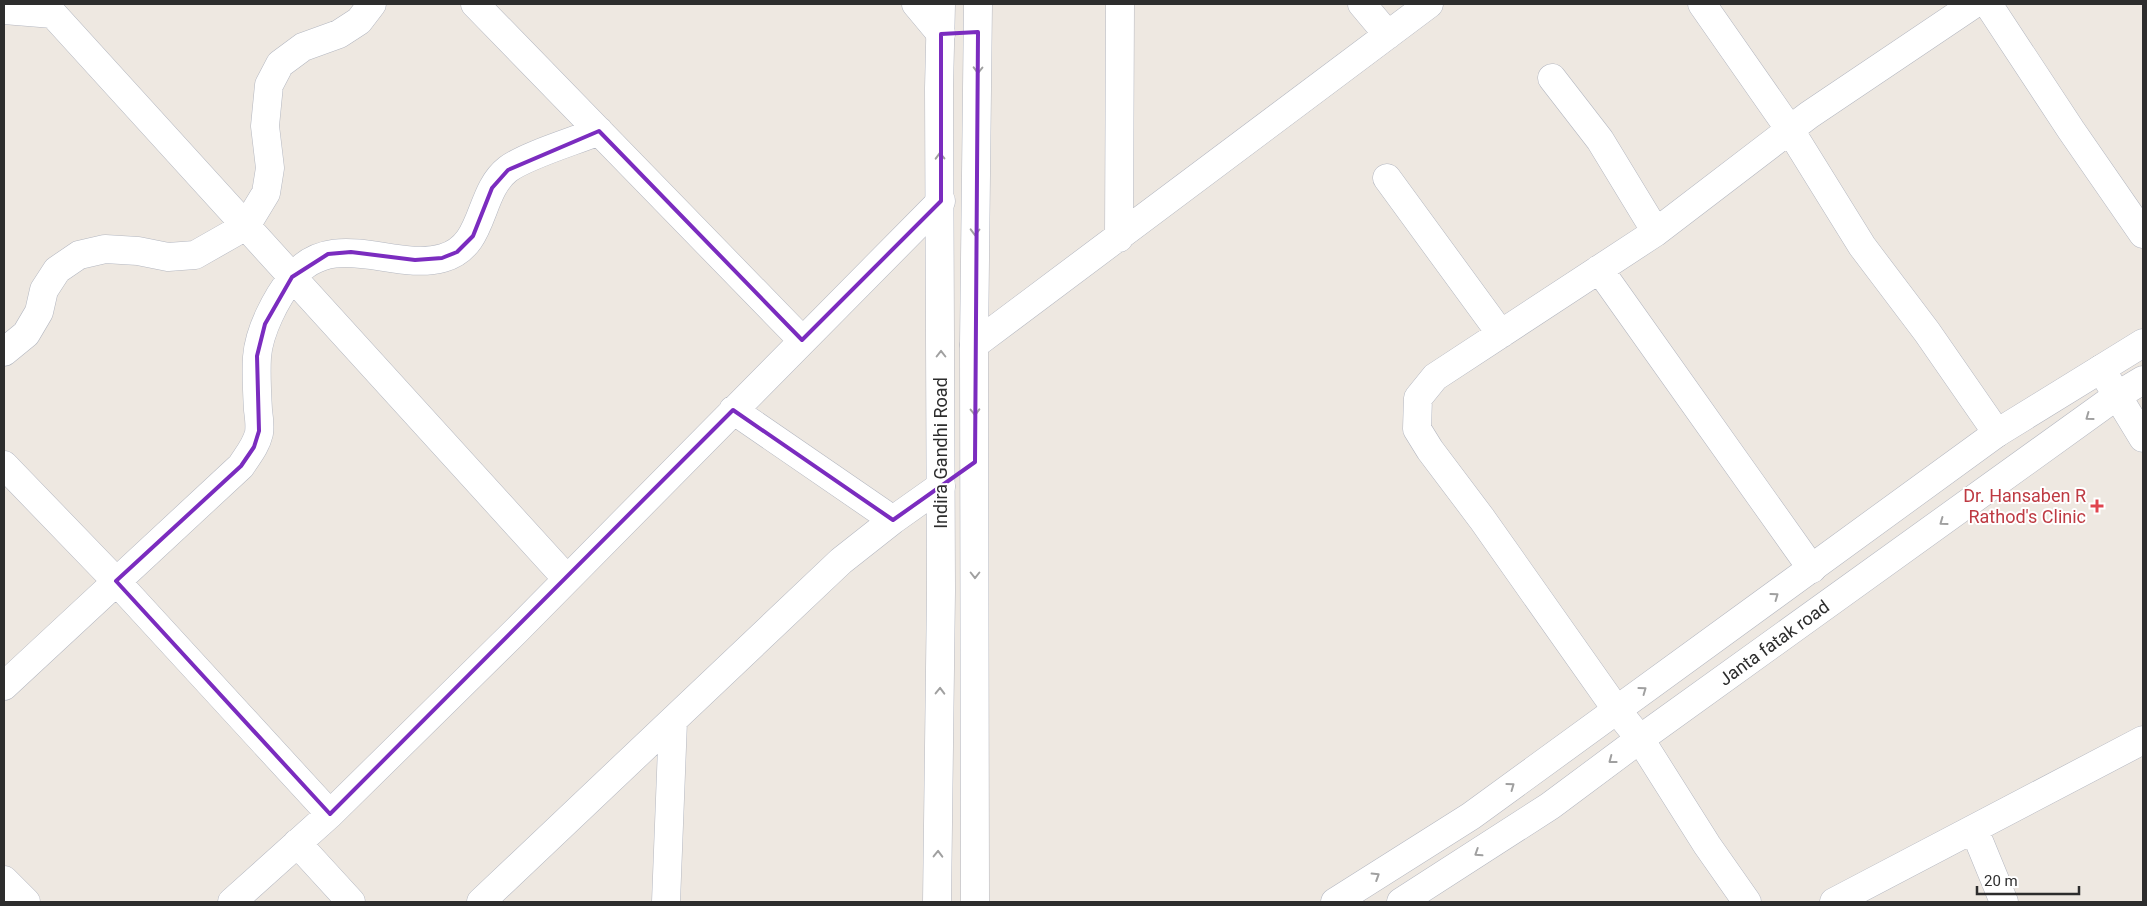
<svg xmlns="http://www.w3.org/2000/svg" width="2147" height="906" viewBox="0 0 2147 906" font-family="Roboto,sans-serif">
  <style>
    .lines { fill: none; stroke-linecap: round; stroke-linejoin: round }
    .street-casing { stroke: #b4b7c0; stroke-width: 29 }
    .secondary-casing { stroke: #b4b7c0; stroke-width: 29 }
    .street { stroke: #fff; stroke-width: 28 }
    .secondary { stroke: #fff; stroke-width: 28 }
    .oneway { stroke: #a0a0a0 }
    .marked { fill: none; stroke: #7b2cbf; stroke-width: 4; stroke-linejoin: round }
    .health-dot { fill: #e0444e; stroke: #fff; stroke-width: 2 }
    .labels { text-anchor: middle; stroke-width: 4; stroke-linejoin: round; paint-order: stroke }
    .street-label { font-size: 18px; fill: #2d2d2d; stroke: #fff }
    .health-label { font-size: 18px; fill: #be3a42; stroke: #fff; text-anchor: end }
  </style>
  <rect width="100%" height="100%" fill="#eee8e1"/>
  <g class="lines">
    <!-- street casing -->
    <g class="street-casing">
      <path id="street" d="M44,4L567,579
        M475,4L802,340
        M916,4L941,34
        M1362,4L1388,35
        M1702,4L1790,130L1862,246L1927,332L1997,433
        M1988,4L2071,130L2143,234
        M4,10L53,14
        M1552,78L1600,140L1656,232
        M1387,178L1501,334
        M1119,238L1120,4
        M1599,269L1812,569
        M974,345L1429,4
        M4,352L26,334L39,312L44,290L57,270L79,255L105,249L138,251L168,257L195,255L246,226L266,193L270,168L265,126L269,85L280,64L303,47L339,34L359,21L372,4
        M2101,369L2143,438
        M733,410L893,520
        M4,465L116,581L330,814
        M4,686L241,466C248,455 256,446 259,433C260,426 259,417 258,410C257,393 256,374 257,357C259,331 276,298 292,278C332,227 394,272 443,258C486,246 477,193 508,169C527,155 575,141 599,131
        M1974,829L2004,902
        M297,843L351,902
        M4,880L26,902
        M232,902L330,814L516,631L941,201
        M481,902L841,561L893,520L941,486
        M666,902L673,721
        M1747,902L1707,845L1640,739L1616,709L1482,519L1430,450L1417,429L1418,398L1435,377L1656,232L1809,115L1974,4
        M1834,902L2143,740"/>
    </g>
    <!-- secondary casing -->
    <g class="secondary-casing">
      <path id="secondary" d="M937,902L941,591L939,88L941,4
        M975,902L974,345L978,4
        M1335,902L1471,816L1997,433L2143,343
        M1401,902L1550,806L1640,739L2118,395L2143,380"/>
    </g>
    <!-- street -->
    <use href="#street" class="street"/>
    <!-- secondary -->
    <use href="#secondary" class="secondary"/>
  </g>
  <!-- one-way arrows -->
  <defs><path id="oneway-chevron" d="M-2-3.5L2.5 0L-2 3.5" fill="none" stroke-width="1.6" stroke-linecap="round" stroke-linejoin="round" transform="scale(1.25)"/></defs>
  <g class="oneway">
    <use href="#oneway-chevron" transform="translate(978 70) rotate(91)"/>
    <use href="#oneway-chevron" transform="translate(940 156) rotate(-91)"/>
    <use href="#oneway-chevron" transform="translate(975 232) rotate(91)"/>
    <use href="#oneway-chevron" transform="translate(941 354) rotate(-90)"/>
    <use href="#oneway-chevron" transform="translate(975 412) rotate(89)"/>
    <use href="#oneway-chevron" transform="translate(2089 417) rotate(144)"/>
    <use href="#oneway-chevron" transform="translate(1943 522) rotate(144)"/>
    <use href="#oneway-chevron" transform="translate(975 575) rotate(90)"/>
    <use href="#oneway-chevron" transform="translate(1775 596) rotate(-36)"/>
    <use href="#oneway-chevron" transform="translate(1643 690) rotate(-36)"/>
    <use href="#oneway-chevron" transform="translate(940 691) rotate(-89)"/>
    <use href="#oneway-chevron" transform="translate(1612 760) rotate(143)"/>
    <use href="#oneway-chevron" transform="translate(1511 786) rotate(-36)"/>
    <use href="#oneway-chevron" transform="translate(1478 853) rotate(147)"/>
    <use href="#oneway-chevron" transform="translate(938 854) rotate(-89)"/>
    <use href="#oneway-chevron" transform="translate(1376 876) rotate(-32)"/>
  </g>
  <!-- marked area -->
  <path class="marked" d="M978,32L975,462L893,520L733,410L330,814L116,581L241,466L254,447L259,431L257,356L265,324L292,277L328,254L351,252L415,260L442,258L457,252L473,236L492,188L508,170L599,131L802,340L941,201V34Z"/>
  <!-- markers -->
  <path class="health-dot" d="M2094.5 498.5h5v5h5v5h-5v5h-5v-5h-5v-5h5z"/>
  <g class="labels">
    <!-- street labels -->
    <g class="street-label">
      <text transform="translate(941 453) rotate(-90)" y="6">Indira Gandhi Road</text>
      <text transform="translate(1774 643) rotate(-36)" y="6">Janta fatak road</text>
    </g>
    <!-- health labels -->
    <g class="health-label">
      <text x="2086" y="502">Dr. Hansaben R<tspan x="2086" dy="21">Rathod's Clinic</tspan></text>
    </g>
  </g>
  <!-- border -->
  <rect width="2147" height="906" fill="none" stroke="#2d2d2d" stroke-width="10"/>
  <!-- scale -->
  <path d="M1977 886v8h102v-8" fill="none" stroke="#2d2d2d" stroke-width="2.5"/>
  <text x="1984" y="886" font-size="15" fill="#2d2d2d" stroke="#ffffff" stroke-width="4" paint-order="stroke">20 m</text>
</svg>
